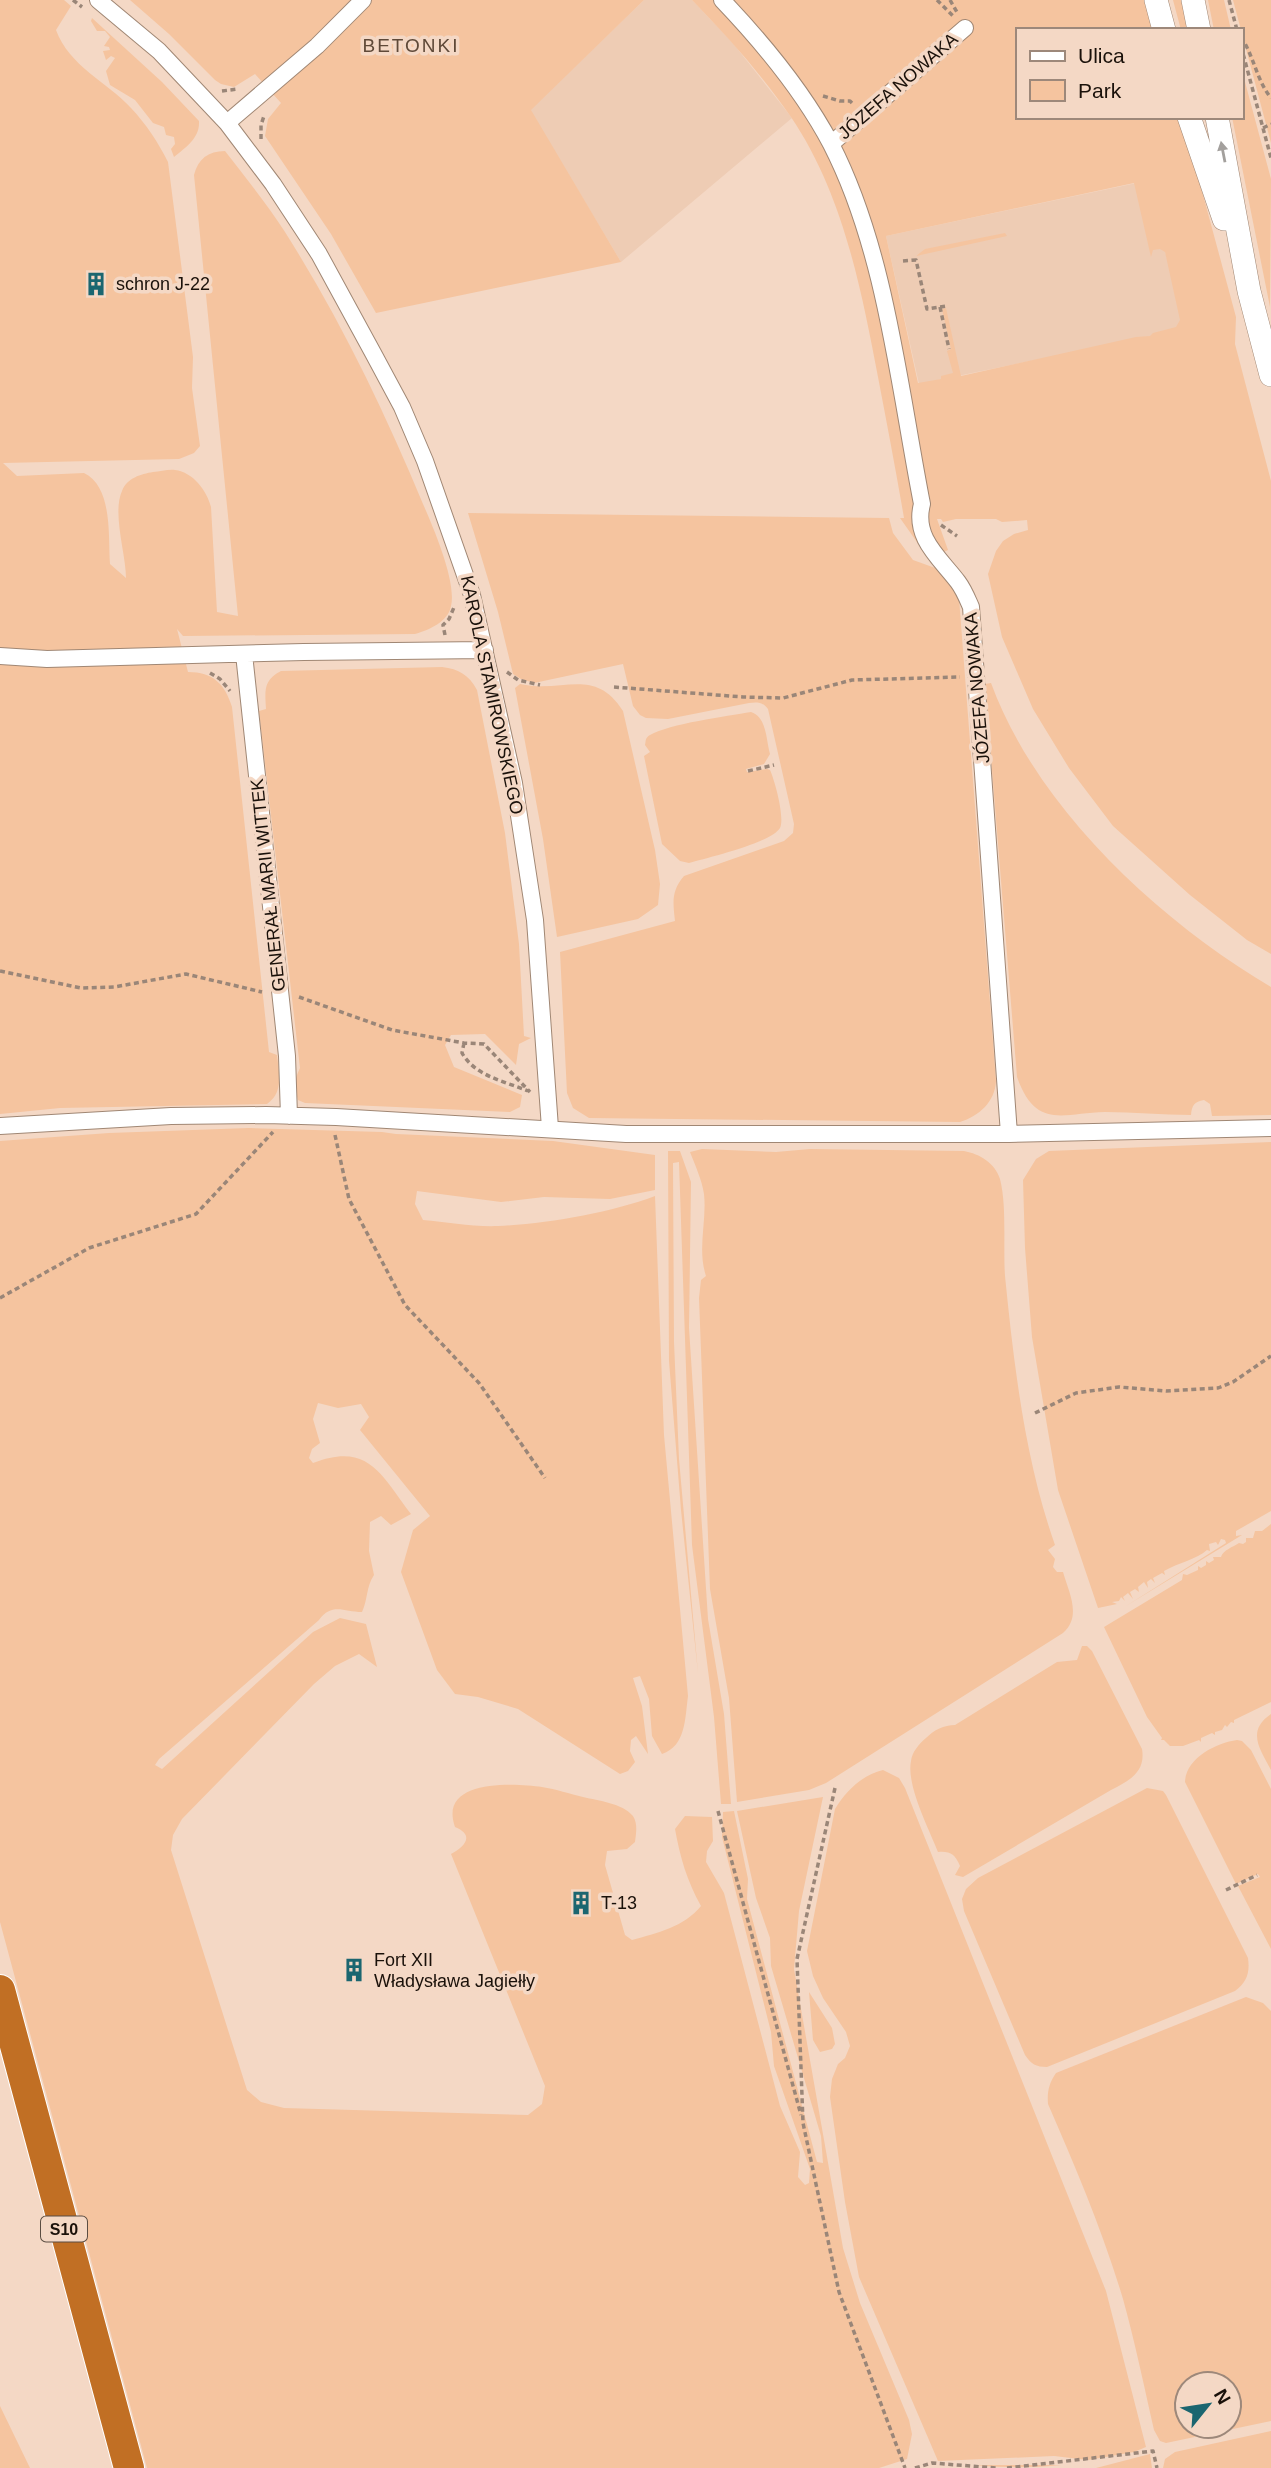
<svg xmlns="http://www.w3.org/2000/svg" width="1271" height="2468" viewBox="0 0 1271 2468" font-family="Helvetica,sans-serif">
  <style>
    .built { fill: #eeccb4 }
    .green { fill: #f5c49f; fill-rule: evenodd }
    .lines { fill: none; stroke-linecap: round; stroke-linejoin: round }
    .street-casing { stroke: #a08774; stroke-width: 18 }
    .secondary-casing { stroke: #a08774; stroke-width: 24 }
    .highway-casing { stroke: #fff; stroke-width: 32 }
    .path { stroke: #9a8678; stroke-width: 3.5; stroke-dasharray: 5 3.5; stroke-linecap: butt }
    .street { stroke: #fff; stroke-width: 16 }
    .secondary { stroke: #fff; stroke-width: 23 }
    .highway { stroke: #c16f24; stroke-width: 30 }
    .oneway { fill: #a3a09d }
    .labels { text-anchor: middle; stroke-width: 7; stroke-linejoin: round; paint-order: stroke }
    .shield { fill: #f4d8c5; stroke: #5b4d42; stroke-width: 2 }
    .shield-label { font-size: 16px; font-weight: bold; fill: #1a110a }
    .street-label { font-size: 18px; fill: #1a110a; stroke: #f4d8c5 }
    .poi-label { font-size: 18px; fill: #1a110a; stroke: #f4d8c5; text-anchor: start }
    .neighbourhood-label { font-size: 19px; letter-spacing: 2px; fill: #5f4938; stroke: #f4d8c5 }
  </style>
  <rect width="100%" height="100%" fill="#f4d8c5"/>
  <!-- built -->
  <path class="built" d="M644,0H692L732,42L792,118L621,262L530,110Z
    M1146,181L1186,329L919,384L886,236Z"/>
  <!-- green -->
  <path class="green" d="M0,0H64L71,6L56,30C69,66 106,81 131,108C146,124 158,142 168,162L193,357L192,388L200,446L194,453L179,459L3,463L17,476L84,473C113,487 108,536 110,564L126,578C126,554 112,513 122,491C127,478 141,474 153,472C160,472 168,469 175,470C193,472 207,491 211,507L217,612L238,616L194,175C198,159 208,151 225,151C245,177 267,204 285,232C340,319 384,410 423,504C433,527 457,582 451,606C448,622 429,630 415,634L183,636L177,629L188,672C213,672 225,684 232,707L269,1052L277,1055C279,1073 284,1092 267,1104L60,1108L0,1114Z
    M130,0H644L531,110L621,262L376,313L331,234L265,136L268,119L281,103L255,74L234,87L221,84L215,80L169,34Z
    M692,0H1150L1158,30H1017V117H1182L1236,317L1235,344L1271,481V954L1247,940L1190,895L1113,826L1069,768L1033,709L1002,637L988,574L996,551L1003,541L1014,534L1028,530L1027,520L1002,522L996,519H956L943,522L941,519H937L948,550L944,552L914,519L919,545L900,518H904C896,471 887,424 878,377C861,288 843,194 791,117C762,75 728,37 692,0ZM1134,183L1151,257L1153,250L1160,249L1165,252L1180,320L1176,327L1153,333L1150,336L1136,337L961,376L946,308L942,309L951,349L947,351L953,373L941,376V379L918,383L886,236Z
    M1173,0H1186L1192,30H1181Z
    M1208,0H1224L1231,30H1214Z
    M1233,0H1271V143Z
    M92,18L162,82L199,121C200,138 186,147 174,157L171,149L175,144L174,137L166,135L164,127L153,123L135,100L110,85L106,71L115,58L111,56L106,60L103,51L110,50L109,47L104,46L110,37L105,31H97L91,21Z
    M1241,67L1271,179L1270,307L1232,117H1241Z
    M1005,233L1007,236L916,256L925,249Z
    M468,513L889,518L893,533L913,560L938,569L947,576L959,598L996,1081C995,1102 979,1116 960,1122L589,1118L573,1108L567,1093L560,952L675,921C673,903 671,891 684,876L784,841L793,833L794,824L768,709C763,702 757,702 749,703L668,719L646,718L640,715L633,706L623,664L534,683L521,679L513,674L498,612Z
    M442,667C459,669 469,675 477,690L505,833L519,944L524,1036L531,1038L519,1044L516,1065L485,1034L451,1035L445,1045L454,1067L522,1095L520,1107L510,1112L305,1103L298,1100C294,1087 294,1080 300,1068L259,711L266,709C265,691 263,680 281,671Z
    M991,683C1037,808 1158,920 1271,987V1115L1212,1116L1210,1104L1204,1100C1194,1102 1192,1105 1191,1115C1162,1115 1133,1112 1105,1112C1062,1113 1036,1130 1017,1077L985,684Z
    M520,684C563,694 594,666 623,711L655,850L660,884L658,905L638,919L557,937L543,839L515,688Z
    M751,712C767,717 766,740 770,754L764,764L746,769L747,772L767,769L770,770C775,781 785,818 780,828C771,843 707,858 689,863L680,861L662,844L644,756L650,752L645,745C646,740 645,738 650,735C669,724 727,716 751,712Z
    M249,1128L382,1132L396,1134L553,1141L655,1155V1190L610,1199L544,1197L501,1202L417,1191L415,1204L423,1220C447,1222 473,1227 498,1226C546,1224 610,1213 655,1196L664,1435L688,1696C685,1718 686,1746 662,1754L652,1736L649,1699L640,1676L633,1678L642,1706L648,1754L636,1736L631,1740L630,1751L635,1762L628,1771L620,1774L518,1709L478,1697L455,1694L437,1670L401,1572L413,1530L430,1516L360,1430L369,1417L361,1404L338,1408L318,1403L313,1419L320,1443L312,1449L309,1458L313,1463C369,1441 382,1476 411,1514L391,1525L381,1516L370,1522L369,1551L374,1575C366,1587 368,1599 362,1612C344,1612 332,1602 319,1620L159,1759L155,1765L162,1769L313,1632L340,1618L366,1624L377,1667L359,1654L335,1666L314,1684L182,1819L173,1835L171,1850L247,2090L261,2102L284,2108L528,2115L542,2104L545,2086L451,1854C465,1847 475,1835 455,1827C438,1779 513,1783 542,1787C556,1789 570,1794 583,1797C599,1801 622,1803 633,1816C638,1824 636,1833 635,1842L627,1849L607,1851L605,1865L625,1935L632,1940C657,1933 684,1927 701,1906C687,1881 680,1857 675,1829L685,1816L712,1817L713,1841L707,1851L706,1862L724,1893L780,2106L800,2152L798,2177L805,2185L809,2183L810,2169L774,2066L771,2032L722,1837L723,1812L734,1811L748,1879L747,1899L817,2162L823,2163L821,2136L771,1966L770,1938L756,1898L737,1811L823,1797L799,1911L794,1969L843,2248L860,2303L909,2420L912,2434L907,2459L879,2468H147L0,1922V1141L109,1133Z
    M1271,1142V1511L1236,1531V1536L1242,1535L1126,1606L1226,1543L1225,1540L1221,1539L1218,1545L1216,1542L1209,1544L1210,1551L1207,1550C1197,1559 1178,1563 1164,1571L1165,1575L1162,1573L1153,1578L1155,1583L1151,1579L1147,1582L1148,1588L1144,1582L1138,1587L1139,1592L1135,1589L1130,1592L1133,1599L1128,1593L1123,1597L1125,1601L1121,1597L1119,1601L1112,1602L1117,1604L1098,1608L1058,1490L1032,1337L1025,1248L1023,1180L1036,1159L1049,1151Z
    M702,1149L776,1152L810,1149L964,1151C980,1154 995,1163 1000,1179C1007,1206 1003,1247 1005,1276C1014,1366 1025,1460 1055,1545L1048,1550L1055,1559L1053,1567L1057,1572H1063C1069,1593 1082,1616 1063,1633L826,1783L809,1790L737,1802L729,1698L710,1589L699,1298L701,1280L706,1276C697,1249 707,1221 704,1194C702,1180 695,1165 690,1152Z
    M668,1151H680L691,1182L689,1328L708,1619L724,1714L731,1804H721L714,1717L692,1545L679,1162L673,1163L674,1342L679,1459L698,1673L681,1510L669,1361Z
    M1271,1524V1702L1234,1720V1723L1231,1722L1227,1727L1225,1725L1222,1730L1215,1732V1735L1212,1733L1201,1738V1742L1199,1740L1183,1746H1170L1164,1740H1161L1162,1738L1147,1717L1104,1627L1182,1580L1183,1574L1187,1575L1198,1570V1566L1201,1568L1206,1565V1561L1209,1563L1214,1560L1213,1557H1221C1223,1550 1233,1547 1239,1543L1243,1544L1246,1542V1538H1253L1255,1531H1262Z
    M1082,1646H1087L1092,1651L1142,1749C1146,1772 1129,1781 1111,1790L963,1877L955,1875L960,1866C955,1854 950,1851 938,1852C929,1829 906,1785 911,1761C912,1752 919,1744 926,1738C934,1730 944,1725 955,1725L1057,1662L1077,1660Z
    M1271,1714V1770C1260,1749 1246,1731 1271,1714Z
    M1237,1740L1242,1741L1251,1750L1271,1789V1949L1238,1886L1260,1877L1258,1874L1236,1884L1185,1782C1186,1758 1216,1743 1237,1740Z
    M883,1770L899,1778L905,1788L1106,2291L1146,2447L1134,2452L1088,2460L1054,2456L938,2461L859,2277L845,2202L830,2097L832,2079L838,2064L845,2058L850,2046L846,2032L823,1998L813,1976L807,1951L835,1809C846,1791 862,1775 883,1770Z
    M1147,1788L1163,1791L1166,1795L1248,1958C1250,1973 1247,1982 1235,1991L1047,2067C1036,2067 1031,2064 1025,2055L964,1911L962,1899L966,1889L978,1878Z
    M809,1992L832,2028L835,2044L832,2049L820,2052L813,2040Z
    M1246,1997L1263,2003L1271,2011V2421L1166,2443L1160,2441L1154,2430C1144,2386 1135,2342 1123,2299C1103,2232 1076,2168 1048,2104C1047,2092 1049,2083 1056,2073ZM1187,2384H1229V2426H1187Z
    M0,2406L30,2468H0Z
    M1271,2431V2468H1163L1165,2459L1175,2452Z
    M1150,2454L1152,2468H1096Z
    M975,2465H1061C1034,2468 1001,2468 975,2465Z"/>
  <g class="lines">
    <!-- street casing -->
    <g class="street-casing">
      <path id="street" d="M98,0L159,51L227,123L273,184L319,254L373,353L402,407L425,461L472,595L514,783L535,920L550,1128
        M722,0C764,44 803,91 831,144C886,251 899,387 922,504C913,538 940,558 958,582C964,590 967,598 971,607L1009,1134
        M227,123L317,46L363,0
        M831,144L965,28
        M244,654L287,1056L289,1116
        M0,656L47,659L304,652L485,650
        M0,1126L171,1116L266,1115L336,1117L626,1134H1009L1271,1128"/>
    </g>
    <!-- secondary casing -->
    <g class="secondary-casing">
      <path id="secondary" d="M1156,0L1164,30
        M1193,0L1199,30
        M1189,117L1224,219
        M1217,117L1249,291L1271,375"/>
    </g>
    <!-- highway casing -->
    <g class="highway-casing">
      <path id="highway" d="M0,1990L129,2468"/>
    </g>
    <!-- path -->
    <path class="path" d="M73,0L82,7
      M937,0L954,17
      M950,0L958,14
      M1229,0L1237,30
      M1241,37C1254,56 1256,79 1271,98
      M1241,46L1271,158
      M222,91L238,89
      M823,96L840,101H850L852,103
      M1263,128L1271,124
      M261,139V125L264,116
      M903,261L916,260L927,309L947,306
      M940,307L949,349
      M941,525L957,536
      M445,635L443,625L449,619L455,605
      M507,672L518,680L540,685
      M210,673L220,679L230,691
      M614,687L743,697L783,698L852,680L960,677
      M748,771L774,765
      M0,971L81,988L114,987L186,974L262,992
      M299,997L392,1030L464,1043L484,1044L530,1092
      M464,1043L462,1053C475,1076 504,1081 528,1091
      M335,1135L349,1199L405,1305L479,1383L545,1478
      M0,1298L89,1248L196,1214L273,1132
      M1035,1413L1076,1393L1119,1387L1166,1391L1218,1388L1233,1382L1271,1356
      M835,1788L797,1959L803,2123L839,2292L905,2468
      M718,1811L801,2115
      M1226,1890L1257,1875
      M915,2468L932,2463L996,2468
      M1007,2468L1153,2451L1157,2468"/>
    <!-- street -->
    <use href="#street" class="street"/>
    <!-- secondary -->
    <use href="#secondary" class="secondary"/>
    <!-- highway -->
    <use href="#highway" class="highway"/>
  </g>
  <!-- one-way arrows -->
  <defs><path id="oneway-solid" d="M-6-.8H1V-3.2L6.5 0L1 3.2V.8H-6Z" transform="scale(1.75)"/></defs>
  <use class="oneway" href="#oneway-solid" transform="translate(1223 152) rotate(-101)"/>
  <!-- icons -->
  <defs>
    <g id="building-bare" transform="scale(1.89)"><path d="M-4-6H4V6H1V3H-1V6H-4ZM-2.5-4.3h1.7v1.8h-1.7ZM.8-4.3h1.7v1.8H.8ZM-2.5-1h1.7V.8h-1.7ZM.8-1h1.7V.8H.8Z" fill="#1b6670" stroke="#f4d8c5" stroke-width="2.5" paint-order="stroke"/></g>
  </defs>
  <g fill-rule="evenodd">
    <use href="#building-bare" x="96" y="284"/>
    <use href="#building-bare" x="581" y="1903"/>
    <use href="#building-bare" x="354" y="1970"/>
  </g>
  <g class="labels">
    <!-- shield labels -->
    <rect class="shield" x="41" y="2216.5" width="46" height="25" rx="5"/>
    <g class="shield-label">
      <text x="64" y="2235">S10</text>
    </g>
    <!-- street labels -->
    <g class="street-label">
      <text transform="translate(898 86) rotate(-41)" y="6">JÓZEFA NOWAKA</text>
      <text transform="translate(977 688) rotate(-95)" y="6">JÓZEFA NOWAKA</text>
      <text transform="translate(492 695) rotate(78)" y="6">KAROLA STAMIROWSKIEGO</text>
      <text transform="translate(268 885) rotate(-96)" y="6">GENERAŁ MARII WITTEK</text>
    </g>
    <!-- poi labels -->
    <g class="poi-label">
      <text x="116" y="290">schron J-22</text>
      <text x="601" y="1909">T-13</text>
      <text x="374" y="1966">Fort XII<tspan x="374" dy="21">Władysława Jagiełły</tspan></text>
    </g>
    <!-- neighbourhood labels -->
    <g class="neighbourhood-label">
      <text x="411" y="52">BETONKI</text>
    </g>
  </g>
  <!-- legend -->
  <rect x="1016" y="28" width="228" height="91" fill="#f4d8c5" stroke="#9d887a" stroke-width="2"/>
  <rect x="1030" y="51" width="35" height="10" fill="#ffffff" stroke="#9d887a" stroke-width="2"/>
  <text x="1078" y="63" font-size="21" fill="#1a110a">Ulica</text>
  <rect x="1030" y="80" width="35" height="21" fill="#f5c49f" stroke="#9d887a" stroke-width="2"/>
  <text x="1078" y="98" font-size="21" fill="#1a110a">Park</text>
  <!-- north arrow -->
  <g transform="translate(1208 2405) rotate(60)"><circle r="33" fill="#f4d8c5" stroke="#9d887a" stroke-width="2"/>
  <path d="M0-5L12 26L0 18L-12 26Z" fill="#1b6670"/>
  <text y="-10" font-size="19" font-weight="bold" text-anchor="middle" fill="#1a110a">N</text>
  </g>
</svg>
